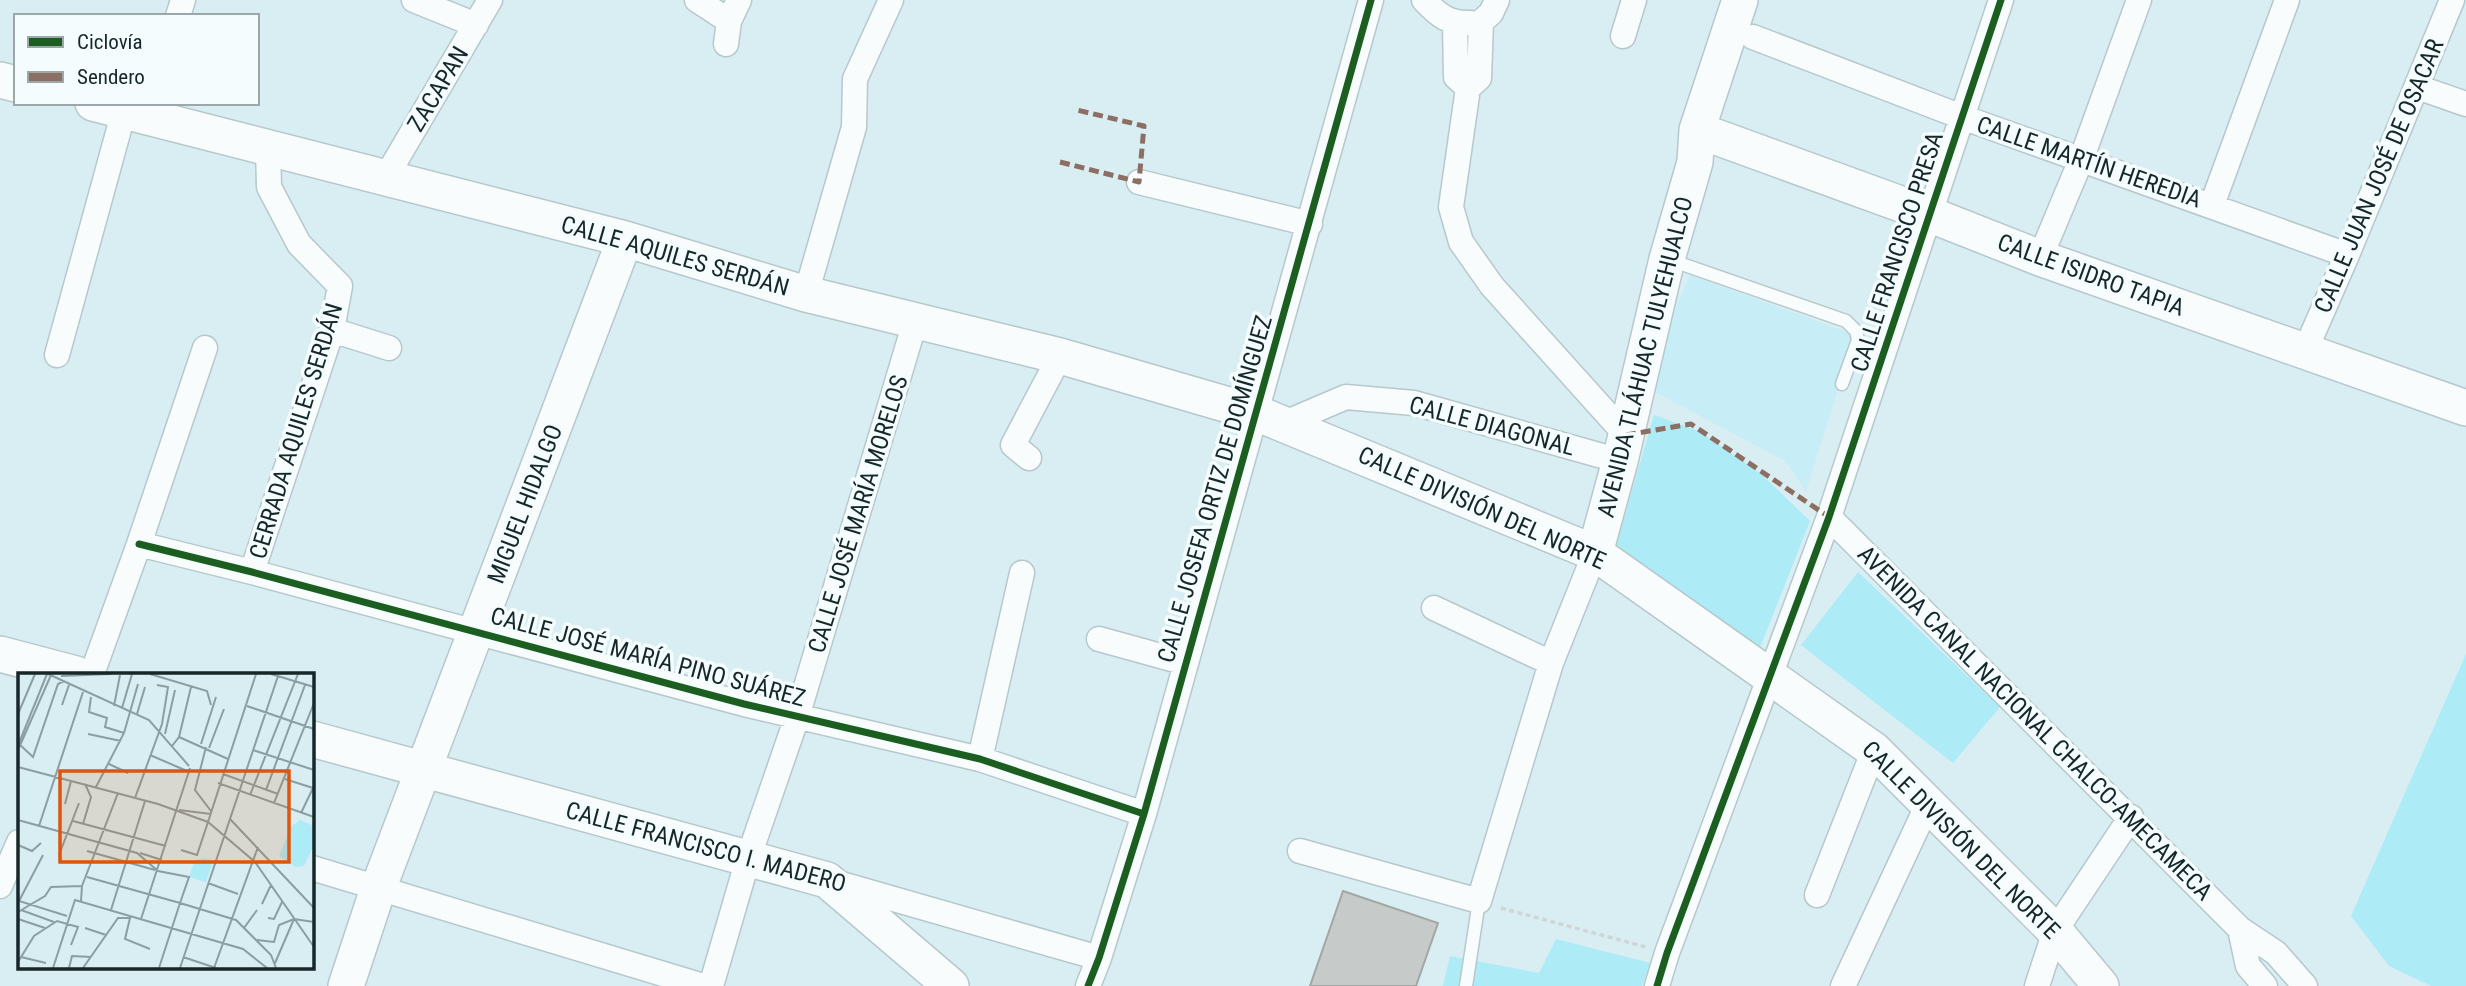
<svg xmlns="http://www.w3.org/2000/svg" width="2466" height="986" viewBox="0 0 2466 986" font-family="'Roboto Condensed',sans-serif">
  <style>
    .built { fill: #c7edf6 }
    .green { fill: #adebf7 }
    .building { fill: #c6cbc9; stroke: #a2a7a5; stroke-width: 2 }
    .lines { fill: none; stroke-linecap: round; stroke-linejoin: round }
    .lane-casing { stroke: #b6c8cc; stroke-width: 15 }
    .street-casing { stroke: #b6c8cc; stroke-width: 27 }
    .secondary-casing { stroke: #b6c8cc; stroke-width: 38 }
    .path { stroke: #d0d6d8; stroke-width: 3.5; stroke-dasharray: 5 3.5; stroke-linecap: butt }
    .lane { stroke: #f9fcfd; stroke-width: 12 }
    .street { stroke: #f9fcfd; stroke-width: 24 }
    .secondary { stroke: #f9fcfd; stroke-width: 35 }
    .quiet { stroke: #8d6e63; stroke-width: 5; stroke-dasharray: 10 5; stroke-linecap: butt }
    .cycleway-casing { stroke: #f4fcfe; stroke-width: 11 }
    .cycleway { stroke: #1b5e20; stroke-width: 7 }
    .labels { text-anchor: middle; stroke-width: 7; stroke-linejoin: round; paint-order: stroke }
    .street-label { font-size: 24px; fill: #16272a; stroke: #f4fcfe }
    .inset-road { fill: none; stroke: #8a9ea3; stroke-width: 2 }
    .view { fill: #de560e; fill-opacity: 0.15; stroke: #de560e; stroke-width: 3.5 }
    .inset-edge { fill: none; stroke: #16272a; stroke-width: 3.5 }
  </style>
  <rect width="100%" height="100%" fill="#d8eef3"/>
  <!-- built -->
  <path class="built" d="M1690,275L1855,335L1806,491L1785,461L1642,385Z"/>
  <!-- green -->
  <path class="green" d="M1654,415L1699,431L1761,474L1810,521L1754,663L1613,557Z
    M1858,572L2000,707L1953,763L1801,645Z
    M2466,654V986H2431L2389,966L2351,916Z
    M1556,939L1650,963L1642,986H1443L1450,956L1539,973Z"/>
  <!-- building -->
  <path class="building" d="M1343,891L1438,923L1416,986H1310Z"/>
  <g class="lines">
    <!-- lane casing -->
    <g class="lane-casing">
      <path id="lane" d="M1670,260L1846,321L1856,331L1858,340L1842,384
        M1466,986L1479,901"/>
    </g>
    <!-- street casing -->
    <g class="street-casing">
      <path id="street" d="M414,0L476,25
        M697,0L729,21
        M1424,0C1439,16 1449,24 1471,23
        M178,16L183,0
        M1481,22L1479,78L1468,88L1451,207L1461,242L1492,286L1626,435
        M1481,22L1491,13L1497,0
        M1455,23L1456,77L1468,88
        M1623,36L1634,0
        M1753,37L1962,117L2347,255
        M726,44L729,21L739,0
        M2417,87L2466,104
        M386,177L490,0
        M1139,182L1310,224
        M2212,205L2287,0
        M2040,258L2081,160L2139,0
        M806,294L854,127L855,79L891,0
        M332,330L389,348
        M2305,351L2347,255L2452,0
        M57,355L124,111
        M1285,423L1346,397L1414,403L1620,461
        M1029,458L1013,445L1060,356
        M1829,517L2240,929L2276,953L2305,986
        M139,544L252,572L744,704L980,759L1144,814
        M252,572L332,330L340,286L299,244L269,187L268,146
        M1434,608L1551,663
        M1099,639L1186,663
        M92,674L139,544L205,348
        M980,759L1022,573
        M1300,851L1479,901L1551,663L1595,553
        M312,868L703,986
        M838,883L1099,958
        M0,886L19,842
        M1817,895L1874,750
        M2240,929L2248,966L2265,986
        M711,986L748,859L797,717L915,322
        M1088,986L1099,958L1144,814L1371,0
        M1657,986L1667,953L1829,517L2001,0
        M1843,986L1928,804
        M2037,986L2055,931L2131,817"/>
    </g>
    <!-- secondary casing -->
    <g class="secondary-casing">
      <path id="secondary" d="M0,80L16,84
        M93,103L625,239L806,294L1060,356L1256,413L1595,553L1874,750L2055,931L2101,986
        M1697,130L1931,215L2040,258L2466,408
        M1595,553L1620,461L1667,259L1695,162L1697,130L1740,0
        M0,654L76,674
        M312,739L827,880L951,986
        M346,986L378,889L625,239"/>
    </g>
    <!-- path -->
    <path class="path" d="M1501,908L1646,947"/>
    <!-- lane -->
    <use href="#lane" class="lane"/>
    <!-- street -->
    <use href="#street" class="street"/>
    <!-- secondary -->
    <use href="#secondary" class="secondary"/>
    <!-- quiet -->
    <path class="quiet" d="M1060,162L1139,182L1144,126L1077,110
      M1626,435L1691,424L1829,517"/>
    <!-- cycleway casing -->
    <g class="cycleway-casing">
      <path id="cycleway" d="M139,544L252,572L744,704L980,759L1144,814
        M1088,986L1099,958L1144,814L1371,0
        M1657,986L1667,953L1829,517L2001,0"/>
    </g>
    <!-- cycleway -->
    <use href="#cycleway" class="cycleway"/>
  </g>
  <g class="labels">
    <!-- street labels -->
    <g class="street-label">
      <text transform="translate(438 89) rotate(-59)" y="8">ZACAPAN</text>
      <text transform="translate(2089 162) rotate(19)" y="8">CALLE MARTÍN HEREDIA</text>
      <text transform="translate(2379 176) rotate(-67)" y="8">CALLE JUAN JOSÉ DE OSACAR</text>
      <text transform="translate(1897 252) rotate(-72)" y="8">CALLE FRANCISCO PRESA</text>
      <text transform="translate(675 256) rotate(16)" y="8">CALLE AQUILES SERDÁN</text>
      <text transform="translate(2091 275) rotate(20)" y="8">CALLE ISIDRO TAPIA</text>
      <text transform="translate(1645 357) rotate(-76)" y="8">AVENIDA TLÁHUAC TULYEHUALCO</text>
      <text transform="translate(1492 426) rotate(15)" y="8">CALLE DIAGONAL</text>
      <text transform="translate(296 431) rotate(-73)" y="8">CERRADA AQUILES SERDÁN</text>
      <text transform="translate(1215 489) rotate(-74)" y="8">CALLE JOSEFA ORTIZ DE DOMÍNGUEZ</text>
      <text transform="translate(525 504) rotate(-69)" y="8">MIGUEL HIDALGO</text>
      <text transform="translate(1482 508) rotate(24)" y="8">CALLE DIVISIÓN DEL NORTE</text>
      <text transform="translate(858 514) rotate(-73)" y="8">CALLE JOSÉ MARÍA MORELOS</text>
      <text transform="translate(648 657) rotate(15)" y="8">CALLE JOSÉ MARÍA PINO SUÁREZ</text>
      <text transform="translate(2035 723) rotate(45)" y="8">AVENIDA CANAL NACIONAL CHALCO-AMECAMECA</text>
      <text transform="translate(1961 840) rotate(45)" y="8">CALLE DIVISIÓN DEL NORTE</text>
      <text transform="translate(706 847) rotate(15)" y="8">CALLE FRANCISCO I. MADERO</text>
    </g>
  </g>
  <!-- overview -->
  <g transform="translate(18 673)">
    <rect width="296" height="296" fill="#d8eef3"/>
    <path d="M282,147L296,153V172L286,193L278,194L261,183L274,153ZM187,185L195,187L188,209L171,204L177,187Z" fill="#adebf7"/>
    <path class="inset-road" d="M30,1L131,47L171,93M132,1L189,18L193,32M253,1L296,14M43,3L93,1M73,24L71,39L89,45L87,54L106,60M44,32L51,12M96,33L102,2M229,33L296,56M104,35L114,1M0,41L17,1M119,41L127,14M70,61L103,68M147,61L157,17M161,64L210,86M0,70L15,84L40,11L46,8M1,70L29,1M183,71L198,24M154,73L161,64L173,14M188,74L177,117L193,138M191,75L206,36M0,77L33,2M235,77L296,97M132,82L169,98M91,91L110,100M0,94L140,131L190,149L237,189L296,274M205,101L260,121M267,106L295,115M200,110L296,144M78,114L106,60L120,11M248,117L287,12M232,122L280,1M117,125L144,51L150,14L139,12M256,130L296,30M47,131L53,108M161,137L193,141M283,140L296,113M212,146L296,235M0,147L119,180L140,198L171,204L162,230L218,247L253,282L258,295M55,148L148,173M190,149L238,1M65,151L73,124L67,111M21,153L65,19M0,172L14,178L23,170M163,177L179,182L190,149M69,178L137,197M122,180L144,187M25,182L1,228L49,243M41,182L61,130M69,204L162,230L141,295M190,210L220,221M63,228L64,213L100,120M244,231L253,212M3,237L36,249M93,237L127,128M0,239L27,223L33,214L64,213M250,245L256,246L264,229M0,246L27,255M123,246L172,95M67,255L88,262M226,255L239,237M239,267L256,269L261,252L276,246L296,249M3,284L28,290M165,284L198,295M0,289L16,263L39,248L60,254L53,272M257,290L276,246M35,295L57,227L225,276L249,295M51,295L54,283L73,284M65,295L100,245H112L107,266L132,276M162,295L260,3M196,295L240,174"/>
    <path class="view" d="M42,98H271V189H42Z"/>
    <rect width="296" height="296" class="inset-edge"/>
  </g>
  <!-- legend -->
  <rect x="14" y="14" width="245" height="91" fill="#f4fcfe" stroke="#9ba7a9" stroke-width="2"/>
  <rect x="28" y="37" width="35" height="10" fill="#1b5e20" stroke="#9ba7a9" stroke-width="2"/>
  <text x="77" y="49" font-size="21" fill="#16272a">Ciclovía</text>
  <rect x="28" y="72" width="35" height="10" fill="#8d6e63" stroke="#9ba7a9" stroke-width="2"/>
  <text x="77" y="84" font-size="21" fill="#16272a">Sendero</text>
</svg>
